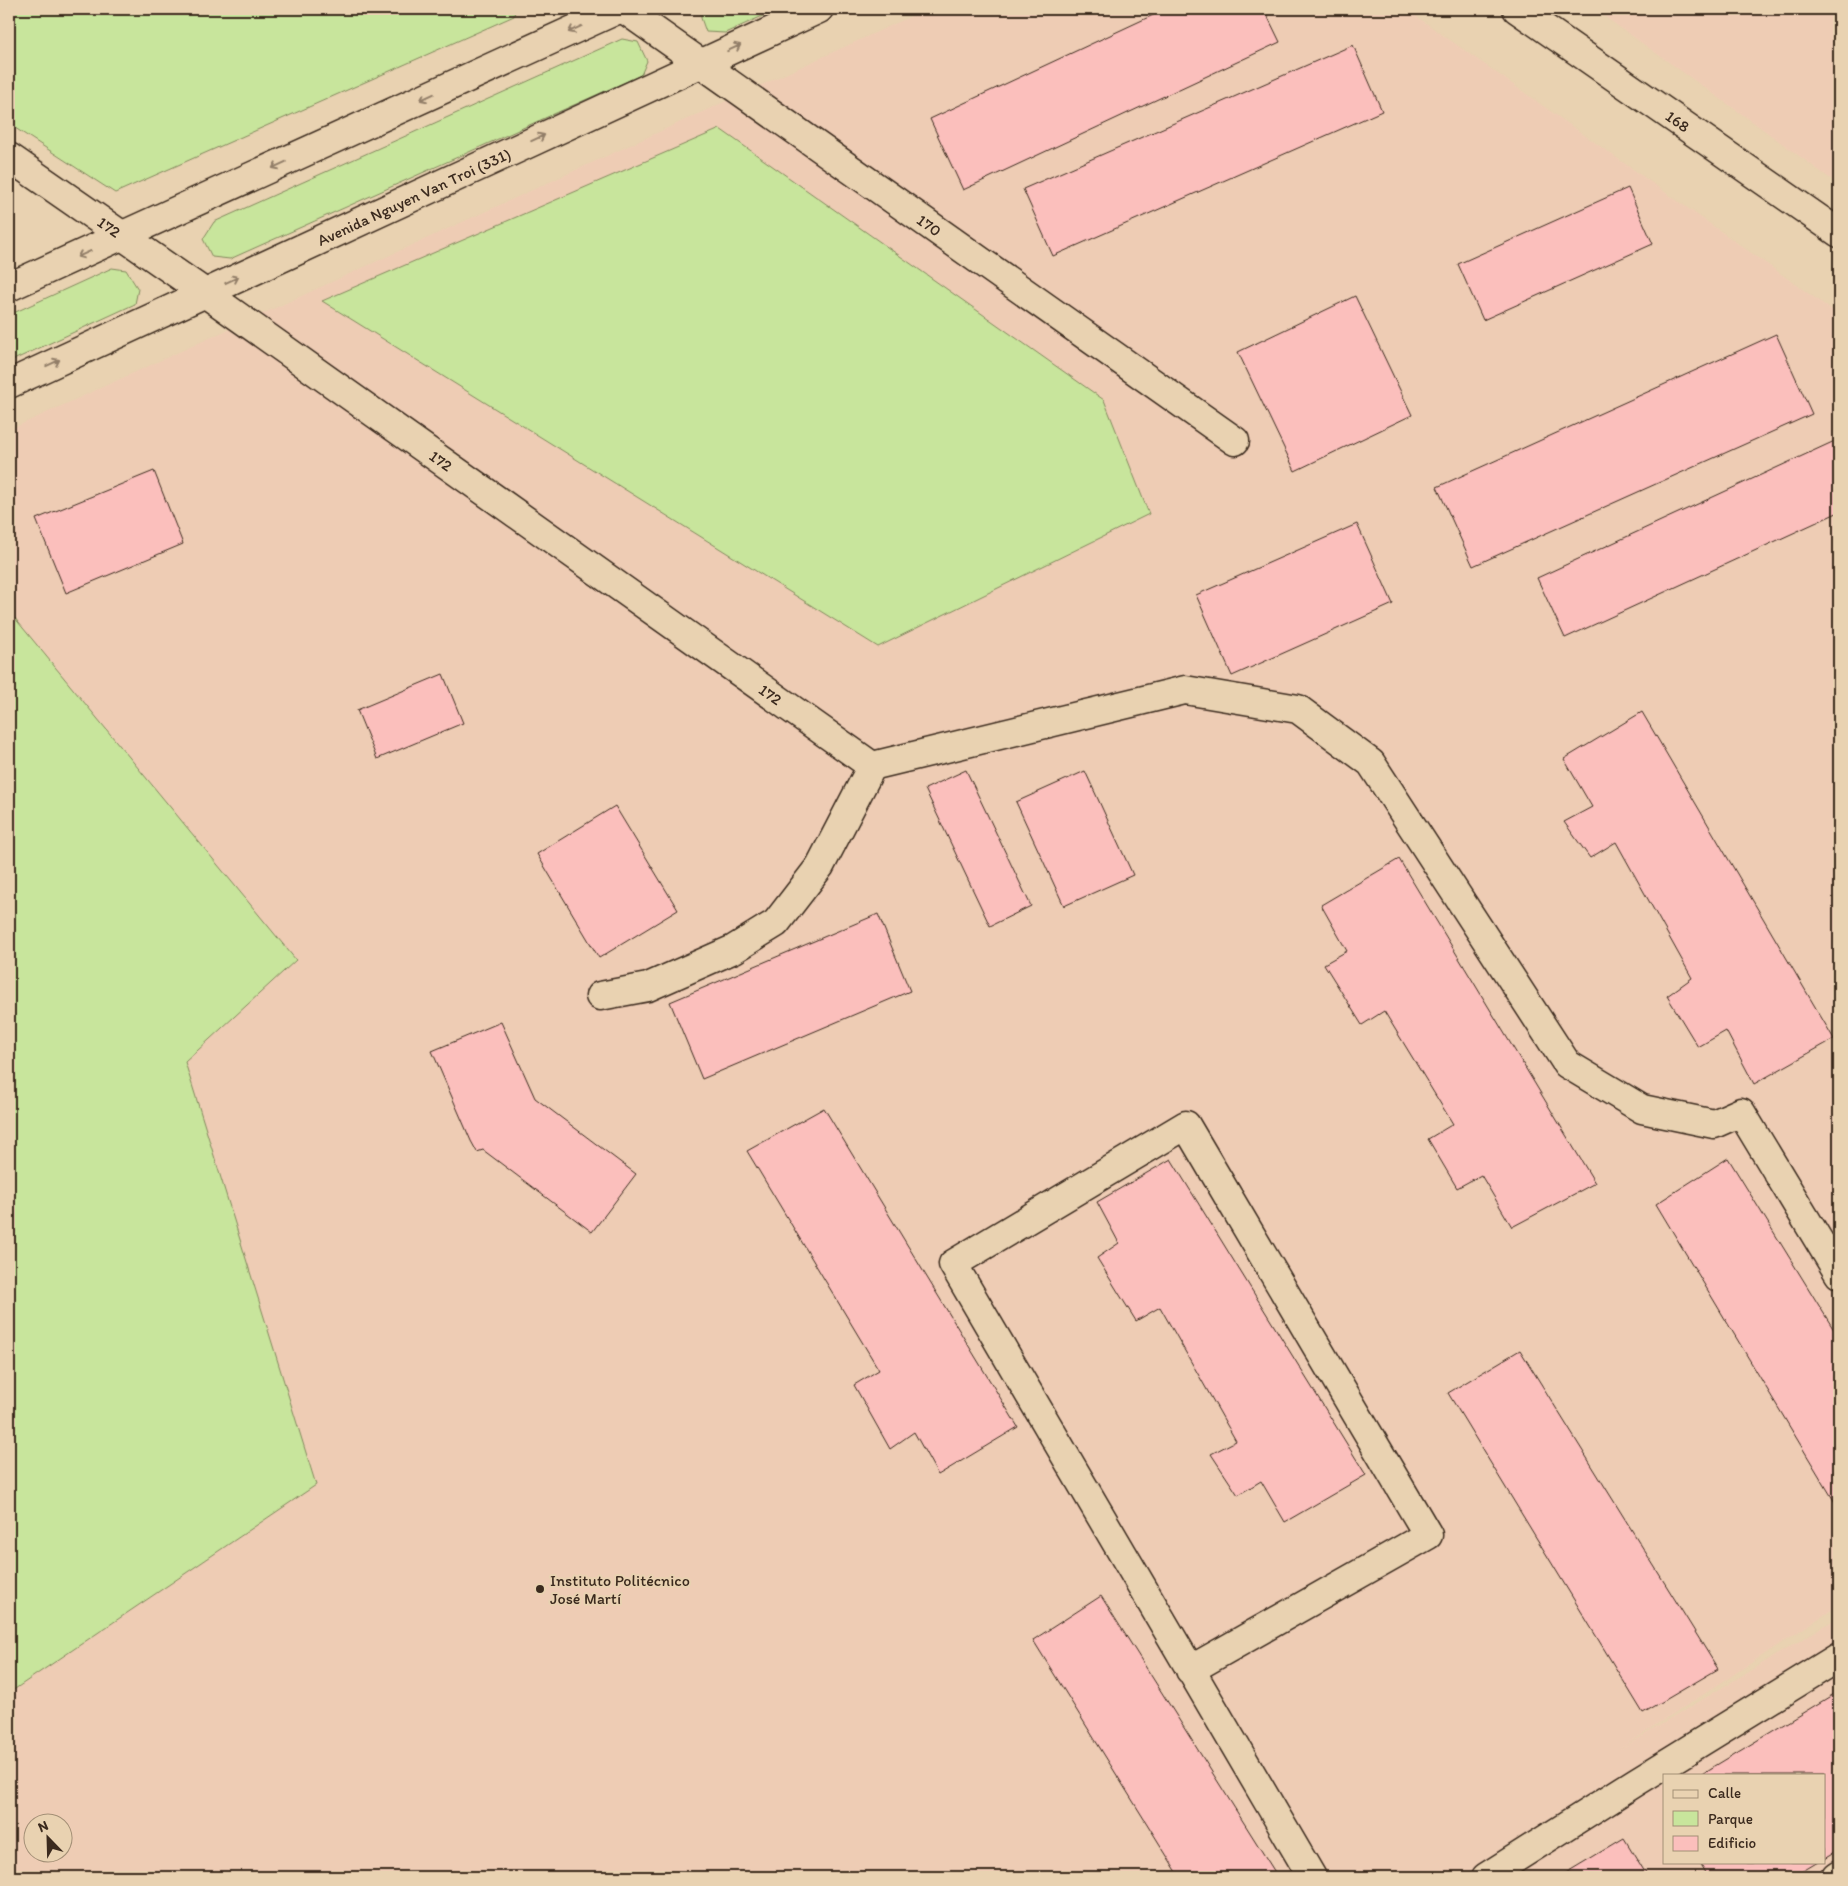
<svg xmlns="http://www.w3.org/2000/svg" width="1848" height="1886" viewBox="0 0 1848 1886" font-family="Itim,sans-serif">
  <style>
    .built { fill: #eeccb4; fill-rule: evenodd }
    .green { fill: #c8e59c; stroke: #82885d }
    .building { fill: #fbbfbc; stroke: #3b2a1e }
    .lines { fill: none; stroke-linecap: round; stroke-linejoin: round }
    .minor-casing { stroke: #3b2a1e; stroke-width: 31 }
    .minor { stroke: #e9d2b1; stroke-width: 28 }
    .oneway { stroke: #927e68 }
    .poi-dot { fill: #3b2a1e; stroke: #e9d2b1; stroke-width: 2 }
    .labels { text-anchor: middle; stroke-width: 4; stroke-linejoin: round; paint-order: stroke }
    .street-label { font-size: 16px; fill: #3b2a1e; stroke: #e9d2b1 }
    .poi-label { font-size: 16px; fill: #3b2a1e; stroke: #e9d2b1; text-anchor: start }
  </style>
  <rect width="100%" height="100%" fill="#e9d2b1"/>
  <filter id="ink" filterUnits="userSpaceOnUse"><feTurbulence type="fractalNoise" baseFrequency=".02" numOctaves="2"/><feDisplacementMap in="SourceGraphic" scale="10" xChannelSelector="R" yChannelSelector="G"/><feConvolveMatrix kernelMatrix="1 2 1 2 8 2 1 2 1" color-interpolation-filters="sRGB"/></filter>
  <g filter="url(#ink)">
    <!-- built -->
    <path class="built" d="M927,9H1406L1839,315V1605L1619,1750L1839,1617V1877H9V1693L316,1484L181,1057L296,960L9,611V430ZM1664,1775H1824V1862H1664ZM32,1824H62V1854H32Z
      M1594,9H1839V185L1753,122Z"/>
    <!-- green -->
    <path class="green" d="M9,9H515L514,16L115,193L9,124Z
      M701,9H778L725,33L706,32L701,18Z
      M622,39L638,42L647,61L641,75L230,259L212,257L203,239L214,222Z
      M720,129L1104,400L1149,514L878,647L322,301Z
      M112,268L126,270L138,289L135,304L9,362V315Z
      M9,611L296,960L185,1062L316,1485L9,1693Z"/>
    <!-- building -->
    <path class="building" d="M1166,9H1264L1280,42L963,190L930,119Z
      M1353,45L1382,111L1053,256L1023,189Z
      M1628,188L1653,244L1483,320L1458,264Z
      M1355,296L1412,415L1295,471L1238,352Z
      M1776,334L1812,414L1473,566L1437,487Z
      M1839,439V512L1565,638L1537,578Z
      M154,471L183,544L66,593L36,519Z
      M1357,524L1393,604L1232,676L1196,595Z
      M443,674L463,723L377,759L357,710Z
      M1642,712L1834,1039L1754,1084L1726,1031L1698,1047L1667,996L1692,978L1616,842L1590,858L1564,822L1592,807L1564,759Z
      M966,770L1031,906L990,926L925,789Z
      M1085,771L1133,875L1064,906L1016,802Z
      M615,806L678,910L599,958L537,854Z
      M1399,859L1595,1183L1512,1227L1481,1175L1457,1188L1428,1139L1453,1124L1384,1011L1362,1025L1324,964L1347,951L1321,905Z
      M878,914L910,991L702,1079L670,1002Z
      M501,1022L535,1098L636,1174L592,1232L483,1150L477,1152L471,1141L432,1051Z
      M824,1108L1018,1427L938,1475L914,1432L890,1449L854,1385L879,1370L747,1151Z
      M1728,1158L1839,1338V1509L1656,1204Z
      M1171,1159L1366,1475L1285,1522L1261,1481L1238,1495L1211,1454L1236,1441L1160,1307L1136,1321L1097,1258L1119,1243L1097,1202Z
      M1520,1350L1718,1669L1643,1713L1448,1393Z
      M1101,1596L1278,1877H1180L1033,1640Z
      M1839,1691V1850L1824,1859V1775H1700Z
      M1624,1838L1648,1877H1559Z
      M1699,1862H1818L1793,1877H1708Z"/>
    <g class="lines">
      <!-- minor casing -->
      <g class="minor-casing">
        <g id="minor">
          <path id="s1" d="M624,9L1235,441"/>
          <path id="s2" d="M1517,9L1839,233"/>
          <path id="s3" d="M9,157L205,293L872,766"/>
          <path d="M9,287L619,9"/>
          <path id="s4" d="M9,384L819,9"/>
          <path d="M600,996L648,987L734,949L776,923L820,866L872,766L1185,690L1298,709L1371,763L1567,1064L1642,1109L1714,1124L1741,1112L1839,1274"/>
          <path d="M1190,1670L1428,1535L1186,1125L953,1264L1312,1877"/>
          <path d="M1486,1877L1636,1782L1839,1657"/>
          <path d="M1836,1877L1839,1875"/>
        </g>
      </g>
      <!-- minor -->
      <use href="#minor" class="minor"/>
    </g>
    <!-- one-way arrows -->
    <defs><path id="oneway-shaft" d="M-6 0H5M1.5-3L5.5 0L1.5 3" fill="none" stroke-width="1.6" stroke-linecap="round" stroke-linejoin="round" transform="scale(1.25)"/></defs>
    <g class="oneway">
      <use href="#oneway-shaft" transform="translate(575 29) rotate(155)"/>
      <use href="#oneway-shaft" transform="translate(734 48) rotate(-25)"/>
      <use href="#oneway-shaft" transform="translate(427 97) rotate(155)"/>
      <use href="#oneway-shaft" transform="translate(538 138) rotate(-25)"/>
      <use href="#oneway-shaft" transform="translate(279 165) rotate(155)"/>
      <use href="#oneway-shaft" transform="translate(84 254) rotate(156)"/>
      <use href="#oneway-shaft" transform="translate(232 280) rotate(-25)"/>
      <use href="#oneway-shaft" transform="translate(53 363) rotate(-25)"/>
    </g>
  </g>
  <!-- markers -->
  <circle class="poi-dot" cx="540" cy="1589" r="5"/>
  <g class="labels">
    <!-- street labels -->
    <g class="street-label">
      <text dy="6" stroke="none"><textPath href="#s2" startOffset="196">168</textPath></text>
      <text dy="6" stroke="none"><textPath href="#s4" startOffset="446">Avenida Nguyen Van Troi (331)</textPath></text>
      <text dy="6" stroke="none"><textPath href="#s1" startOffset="374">170</textPath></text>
      <text dy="6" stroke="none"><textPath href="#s3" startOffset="122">172</textPath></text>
      <text dy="6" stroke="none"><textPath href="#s3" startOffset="528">172</textPath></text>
      <text dy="6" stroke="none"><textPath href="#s3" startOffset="932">172</textPath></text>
    </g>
    <!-- poi labels -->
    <g class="poi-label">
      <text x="550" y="1586">Instituto Politécnico<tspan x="550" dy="18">José Martí</tspan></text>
    </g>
  </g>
  <!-- margin -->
  <rect width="1848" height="1886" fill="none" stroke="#e9d2b1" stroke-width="30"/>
  <rect x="15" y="15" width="1818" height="1856" fill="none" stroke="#3b2a1e" stroke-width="2" filter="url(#ink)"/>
  <!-- legend -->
  <rect x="1663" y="1774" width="162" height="90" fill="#e9d2b1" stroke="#a38f76"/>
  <rect x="1673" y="1790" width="25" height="8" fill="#e9d2b1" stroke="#a38f76"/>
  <text x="1708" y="1798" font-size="15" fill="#3b2a1e">Calle</text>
  <rect x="1673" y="1811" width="25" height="15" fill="#c8e59c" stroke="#a38f76"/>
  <text x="1708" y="1824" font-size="15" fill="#3b2a1e">Parque</text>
  <rect x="1673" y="1836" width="25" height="15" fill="#fbbfbc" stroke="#a38f76"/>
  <text x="1708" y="1848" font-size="15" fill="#3b2a1e">Edificio</text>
  <!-- north arrow -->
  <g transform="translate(48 1838) rotate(337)"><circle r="24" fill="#e9d2b1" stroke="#a38f76"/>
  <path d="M0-4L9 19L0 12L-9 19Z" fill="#3b2a1e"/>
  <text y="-8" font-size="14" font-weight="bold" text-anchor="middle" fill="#3b2a1e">N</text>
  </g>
</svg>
